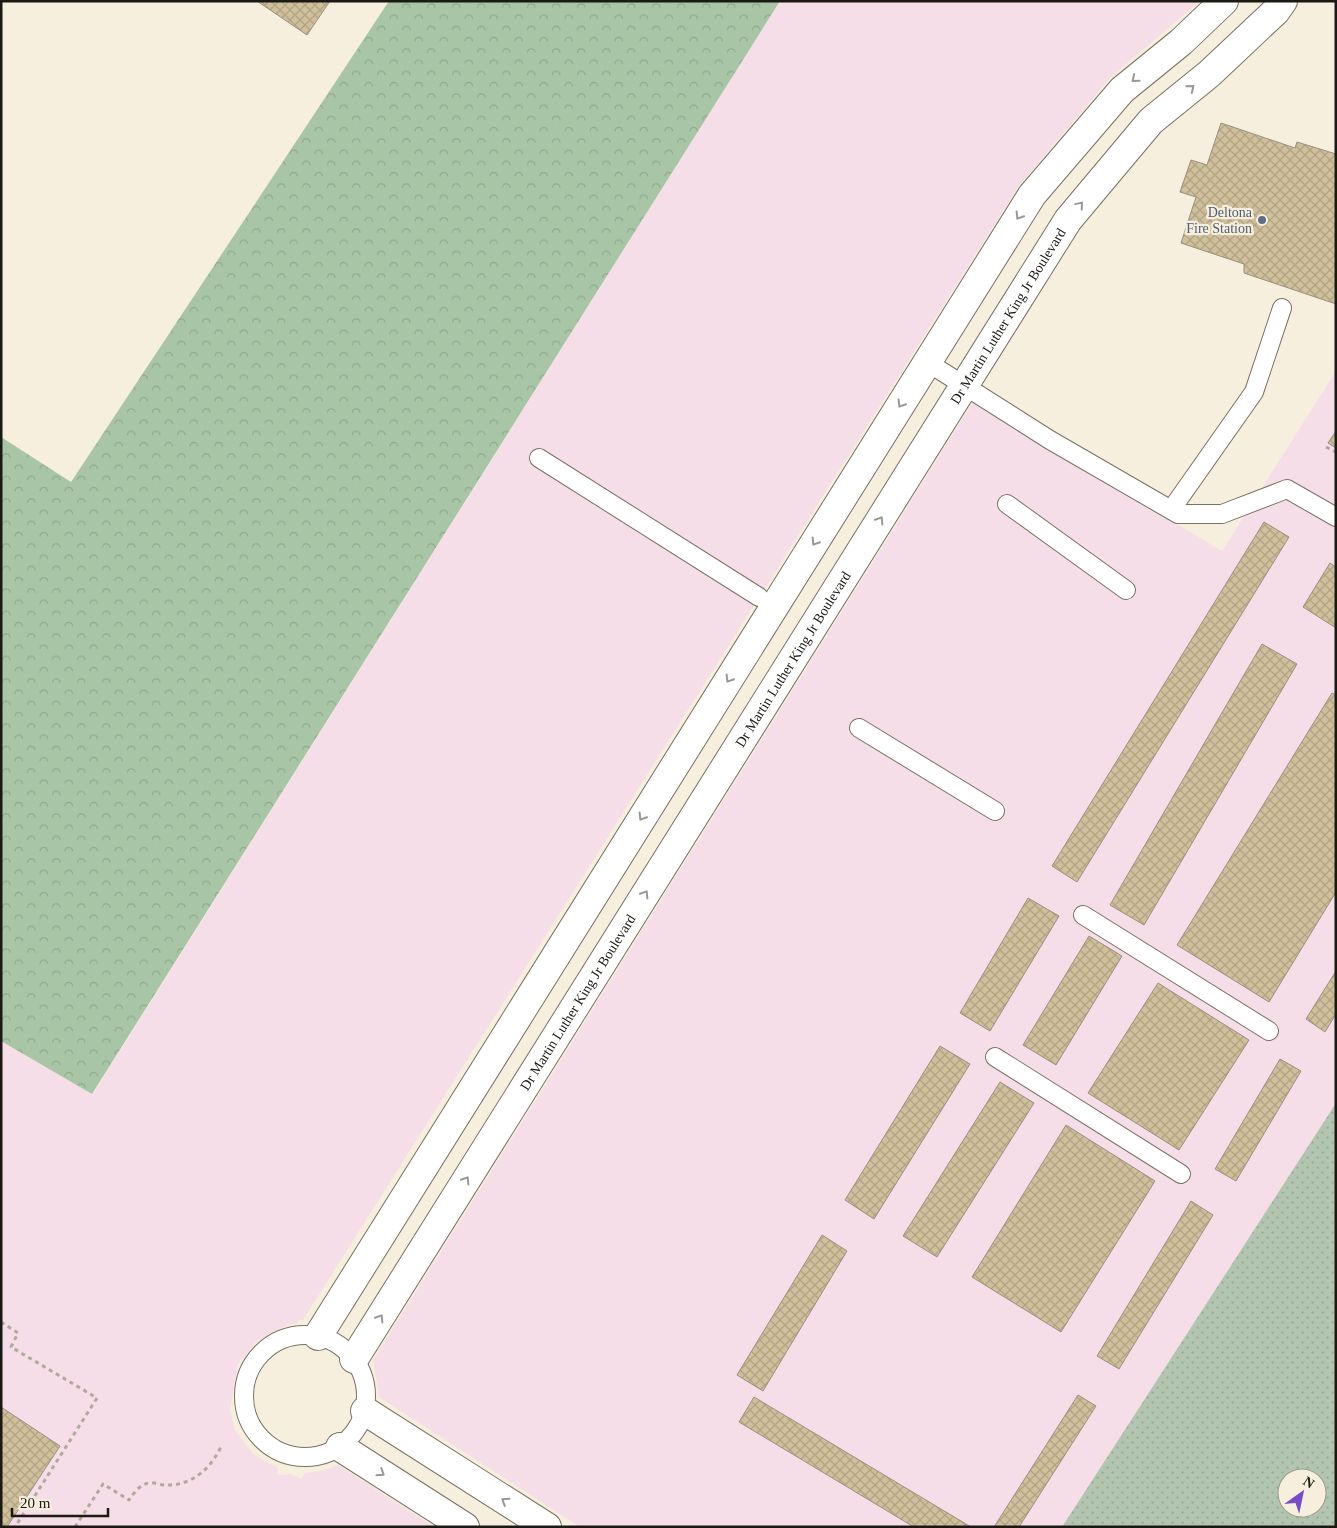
<svg xmlns="http://www.w3.org/2000/svg" width="1337" height="1528" viewBox="0 0 1337 1528" font-family="'Times New Roman',serif">
  <style>
    .commercial { fill: #f6dee8 }
    .grass { fill: url(#grass-dots); fill-rule: evenodd }
    .forest { fill: url(#forest-crowns) }
    .building { fill: url(#building-cross-hatch); stroke: #989181 }
    .lines { fill: none; stroke-linecap: round; stroke-linejoin: round }
    .lane-casing { stroke: #797263; stroke-width: 20 }
    .street-casing { stroke: #797263; stroke-width: 30 }
    .path { stroke: #afaa9c; stroke-width: 3; stroke-dasharray: 4 4; stroke-linecap: butt }
    .lane { stroke: #fff; stroke-width: 18 }
    .street { stroke: #fff; stroke-width: 28 }
    .oneway { stroke: #989895 }
    .service-dot { fill: #5c6f8a; stroke: #f6efdd; stroke-width: 2 }
    .labels { text-anchor: middle; stroke-width: 4.5; stroke-linejoin: round; paint-order: stroke }
    .service-label { font-size: 14px; fill: #4e5e75; stroke: #f6efdd; text-anchor: end }
    .street-label { font-size: 14px; fill: #1b1913; stroke: #f6efdd }
  </style>
  <defs>
    <pattern id="grass-dots" width="8" height="8" patternUnits="userSpaceOnUse" patternTransform="scale(1.25)"><rect width="8" height="8" fill="#b2c5b0"/><path d="M2 2h.1M6 6h.1" fill="none" stroke="#98a996" stroke-width="1.8" stroke-linecap="round"/></pattern>
    <pattern id="forest-crowns" width="20" height="18" patternUnits="userSpaceOnUse" patternTransform="scale(1.25)"><rect width="20" height="18" fill="#a8c5a6"/><path d="M2 6a3 3 0 1 1 6 0M12 15a3 3 0 1 1 6 0" fill="none" stroke="#90a98e"/></pattern>
    <pattern id="building-cross-hatch" width="8" height="8" patternUnits="userSpaceOnUse" patternTransform="scale(1.25)"><rect width="8" height="8" fill="#cfbf9a"/><path d="M0 0l8 8M0 8l8-8" fill="none" stroke="#b1a484"/></pattern>
  </defs>
  <rect width="100%" height="100%" fill="#f6efdd"/>
  <!-- commercial -->
  <path class="commercial" d="M780,1H1200L1110,78L1018,187L303,1320H299L297,1323L287,1325L256,1342L238,1364L230,1409L235,1430L253,1454L278,1468L277,1475L290,1474L302,1479L305,1473L322,1471L338,1465L434,1527H1V1041L93,1094Z
    M1336,371V1103L1062,1527H580L379,1397L373,1360L973,402L1222,551Z"/>
  <!-- grass -->
  <path class="grass" d="M1336,1103V1527H1062ZM1287,1478H1317V1508H1287Z"/>
  <!-- forest -->
  <path class="forest" d="M389,1H780L92,1094L1,1041V437L71,482Z"/>
  <!-- building -->
  <path class="building" d="M257,1H330L307,35Z
    M1221,123L1295,148L1297,142L1336,154V304L1244,273V264L1181,243L1196,197L1180,192L1191,160L1207,165Z
    M1336,431V448L1328,443Z
    M1264,522L1289,537L1077,882L1052,866Z
    M1330,563L1336,567V628L1303,607Z
    M1262,644L1297,664L1144,925L1110,905Z
    M1332,693L1336,695V892L1269,1002L1177,945Z
    M1028,898L1059,916L990,1031L960,1013Z
    M1089,936L1122,956L1056,1065L1023,1045Z
    M1336,971V1014L1325,1032L1306,1019Z
    M1158,983L1249,1040L1179,1150L1088,1093Z
    M940,1046L970,1064L874,1219L845,1200Z
    M1280,1059L1301,1071L1236,1181L1215,1169Z
    M1000,1082L1034,1103L937,1257L903,1236Z
    M1066,1125L1155,1181L1061,1332L972,1277Z
    M1191,1201L1213,1215L1119,1369L1097,1356Z
    M822,1235L847,1251L763,1391L737,1375Z
    M1078,1395L1096,1406L1019,1527H994Z
    M754,1397L971,1527H914L739,1422Z
    M1,1407L60,1446L7,1527H1Z"/>
  <g class="lines">
    <!-- lane casing -->
    <g class="lane-casing">
      <path id="lane" d="M927,362L1050,440L1178,514H1222L1287,489L1336,517
        M539,458L759,597
        M1007,504L1126,590
        M1171,510L1254,392L1282,308
        M859,728L995,811
        M1083,915L1269,1031
        M995,1057L1181,1174
        M244 1396a61 61 0 1 1 122 0a61 61 0 1 1-122 0Z"/>
    </g>
    <!-- street casing -->
    <g class="street-casing">
      <g id="street">
        <path d="M318,1336L1032,195L1122,90L1181,42L1224,1"/>
        <path id="s1" d="M354,1359L1068,220L1151,121L1209,74L1276,11L1283,1"/>
        <path d="M365,1411L547,1527"/>
        <path d="M340,1447L465,1527"/>
      </g>
    </g>
    <!-- path -->
    <path class="path" d="M1326,447L1336,452
      M1,1322L18,1333L11,1347L97,1398L15,1527
      M75,1527L103,1484L129,1500C134,1493 140,1484 149,1483C154,1482 160,1485 165,1485C193,1486 211,1468 222,1445"/>
    <!-- lane -->
    <use href="#lane" class="lane"/>
    <!-- street -->
    <use href="#street" class="street"/>
  </g>
  <!-- one-way arrows -->
  <defs><path id="oneway-chevron" d="M-2-3.5L2.5 0L-2 3.5" fill="none" stroke-width="1.6" stroke-linecap="round" stroke-linejoin="round" transform="scale(1.25)"/></defs>
  <g class="oneway">
    <use href="#oneway-chevron" transform="translate(1135 79) rotate(141)"/>
    <use href="#oneway-chevron" transform="translate(1191 88) rotate(-39)"/>
    <use href="#oneway-chevron" transform="translate(1080 205) rotate(-50)"/>
    <use href="#oneway-chevron" transform="translate(1019 216) rotate(122)"/>
    <use href="#oneway-chevron" transform="translate(901 404) rotate(122)"/>
    <use href="#oneway-chevron" transform="translate(880 520) rotate(-58)"/>
    <use href="#oneway-chevron" transform="translate(815 542) rotate(122)"/>
    <use href="#oneway-chevron" transform="translate(729 679) rotate(122)"/>
    <use href="#oneway-chevron" transform="translate(642 817) rotate(122)"/>
    <use href="#oneway-chevron" transform="translate(645 894) rotate(-58)"/>
    <use href="#oneway-chevron" transform="translate(466 1180) rotate(-58)"/>
    <use href="#oneway-chevron" transform="translate(380 1318) rotate(-58)"/>
    <use href="#oneway-chevron" transform="translate(381 1473) rotate(33)"/>
    <use href="#oneway-chevron" transform="translate(505 1501) rotate(-147)"/>
  </g>
  <!-- markers -->
  <circle class="service-dot" cx="1262" cy="220" r="5"/>
  <g class="labels">
    <!-- service labels -->
    <g class="service-label">
      <text x="1252" y="217">Deltona<tspan x="1252" dy="16">Fire Station</tspan></text>
    </g>
    <!-- street labels -->
    <g class="street-label">
      <text dy="5" stroke="none"><textPath href="#s1" startOffset="1231">Dr Martin Luther King Jr Boulevard</textPath></text>
      <text dy="5" stroke="none"><textPath href="#s1" startOffset="826">Dr Martin Luther King Jr Boulevard</textPath></text>
      <text dy="5" stroke="none"><textPath href="#s1" startOffset="421">Dr Martin Luther King Jr Boulevard</textPath></text>
    </g>
  </g>
  <!-- border -->
  <rect width="1337" height="1528" fill="none" stroke="#1b1913" stroke-width="5"/>
  <!-- north arrow -->
  <g transform="translate(1302 1493) rotate(33)"><circle r="24" fill="#f6efdd" stroke="#9e998c"/>
  <path d="M0-4L9 19L0 12L-9 19Z" fill="#764dc6"/>
  <text y="-8" font-size="14" font-weight="bold" text-anchor="middle" fill="#1b1913">N</text>
  </g>
  <!-- scale -->
  <path d="M12 1508v8h96v-8" fill="none" stroke="#1b1913" stroke-width="2.5"/>
  <text x="20" y="1508" font-size="15" fill="#1b1913" stroke="#f6efdd" stroke-width="4" paint-order="stroke">20 m</text>
</svg>
